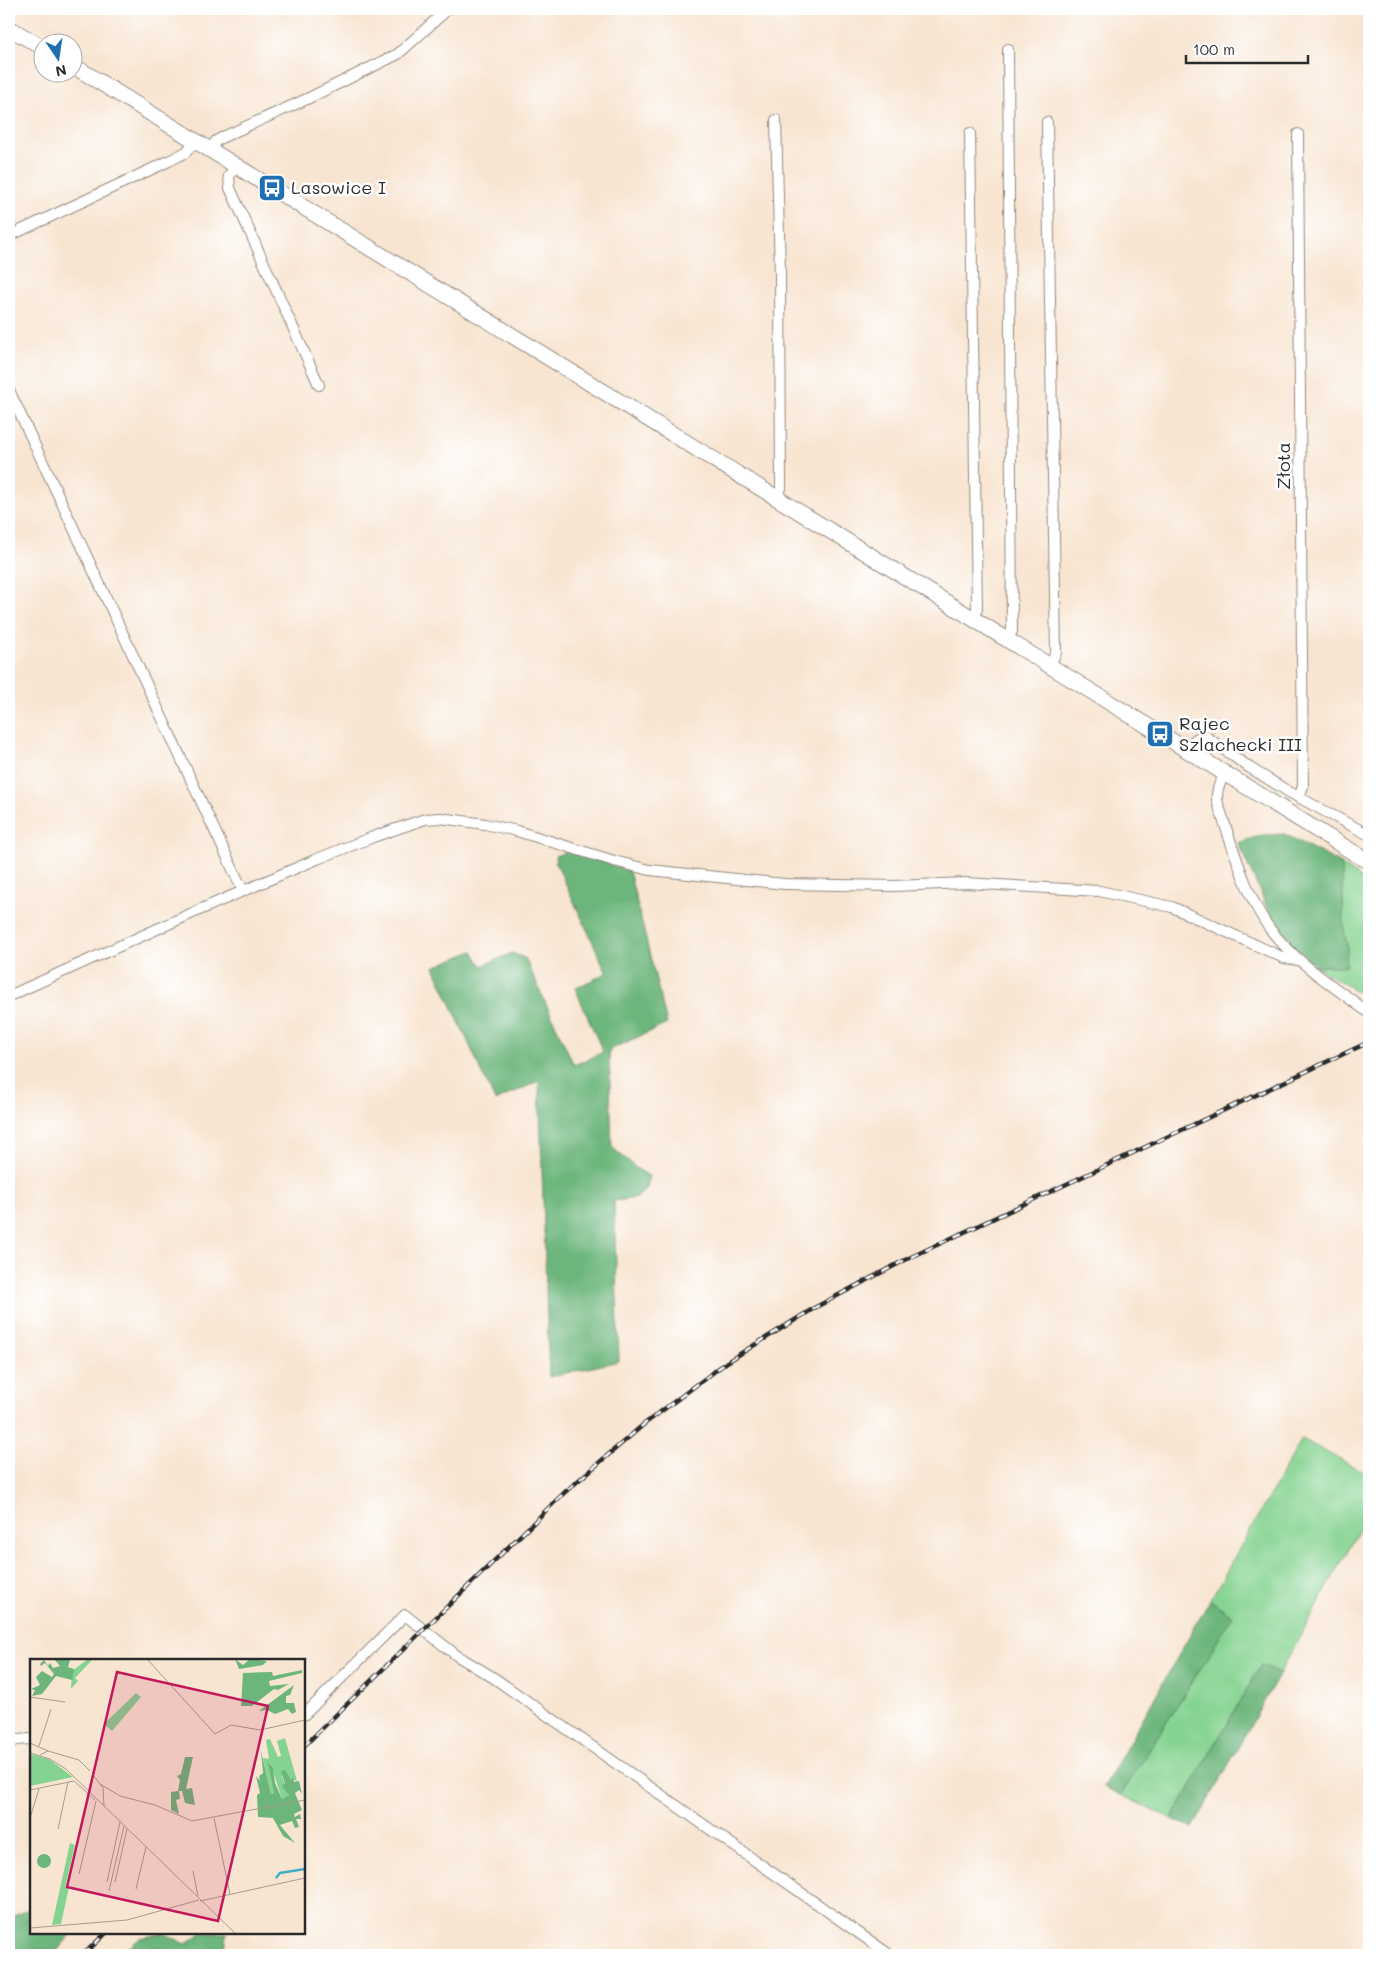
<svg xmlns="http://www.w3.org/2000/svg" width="1378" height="1964" viewBox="0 0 1378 1964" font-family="Mali,sans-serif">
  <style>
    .green { fill: #85d391; stroke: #587f5e }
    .forest { fill: #6cb57b; stroke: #4c7053 }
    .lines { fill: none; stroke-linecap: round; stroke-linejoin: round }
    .street-casing { stroke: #92887e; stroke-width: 12 }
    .primary-casing { stroke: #92887e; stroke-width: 17 }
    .street { stroke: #fff; stroke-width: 10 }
    .primary { stroke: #fff; stroke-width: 15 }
    .rail-casing { stroke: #2b2b2b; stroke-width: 4.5 }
    .rail { stroke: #fff; stroke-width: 2.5; stroke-dasharray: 8; stroke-linecap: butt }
    .labels { text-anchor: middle; stroke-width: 5; stroke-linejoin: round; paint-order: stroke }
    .poi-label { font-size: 18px; fill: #2b2b2b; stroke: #fff; text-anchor: start }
    .street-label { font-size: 18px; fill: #2b2b2b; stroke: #fff }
    .inset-river { fill: none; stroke: #44adc3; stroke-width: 2.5 }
    .inset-road { fill: none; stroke: #a69b8f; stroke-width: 1 }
    .view { fill: #c2185b; fill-opacity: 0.15; stroke: #c2185b; stroke-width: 2.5 }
    .inset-edge { fill: none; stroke: #2b2b2b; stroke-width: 2.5 }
  </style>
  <rect width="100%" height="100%" fill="#fff"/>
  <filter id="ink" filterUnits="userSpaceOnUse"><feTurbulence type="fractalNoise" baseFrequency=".02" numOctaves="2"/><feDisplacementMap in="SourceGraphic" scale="10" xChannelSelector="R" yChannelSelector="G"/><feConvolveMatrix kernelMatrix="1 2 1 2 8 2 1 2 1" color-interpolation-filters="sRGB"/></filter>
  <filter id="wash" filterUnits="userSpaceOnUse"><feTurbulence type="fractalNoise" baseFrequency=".0096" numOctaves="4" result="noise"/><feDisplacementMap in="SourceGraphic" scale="20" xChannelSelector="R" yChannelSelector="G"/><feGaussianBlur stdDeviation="1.12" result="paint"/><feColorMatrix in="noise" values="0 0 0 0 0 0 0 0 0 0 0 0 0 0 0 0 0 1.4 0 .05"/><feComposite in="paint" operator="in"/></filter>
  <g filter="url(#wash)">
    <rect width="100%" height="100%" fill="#f8e5d1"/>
    <!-- green -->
    <path class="green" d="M1338,862L1369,884V987L1356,991L1315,966H1346L1347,945L1344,931L1342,870Z
      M1302,1439L1369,1475V1512L1280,1673L1261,1665L1172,1819L1121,1795L1233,1616L1210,1600Z"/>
    <!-- forest -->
    <path class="forest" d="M1285,834L1338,862L1342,870L1344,931L1347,945L1346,966H1315L1291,945L1268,910L1238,843L1262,835Z
      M571,850L629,871L667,1024L609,1050L612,1147L636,1168L649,1176L647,1188L637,1198L614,1201L619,1361L549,1377L539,1081L495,1101L434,967L473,951L482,966L512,953L525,958L574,1065L603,1052L575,988L607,973L556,863L555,856Z
      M1210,1600L1233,1616L1121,1795L1104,1787Z
      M1261,1665L1280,1673L1193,1828L1172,1819Z
      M31,1908V1933H72L54,1955H9V1918Z
      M164,1933L186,1944L201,1933H227L225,1949L226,1955H122L140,1938Z"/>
  </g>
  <g filter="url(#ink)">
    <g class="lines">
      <!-- street casing -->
      <g class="street-casing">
        <path id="street" d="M1008,49C1008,243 1012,437 1012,631L1008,640
          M776,120L780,274L781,488L777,498
          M1047,122L1056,653L1049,666
          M970,133L977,609L973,619
          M1298,134L1303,786L1299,798
          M210,150L216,141L223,137L309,98L398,54L448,9
          M236,165L229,176L230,188L319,385
          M9,236L169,161L186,152L196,141
          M9,390L243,891
          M1187,751C1193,741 1196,735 1208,738L1250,768L1289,792L1369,835
          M1225,774C1219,784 1215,792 1218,804C1231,841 1247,899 1270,929C1296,963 1335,987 1369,1013
          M9,996L197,911L317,859L373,837L425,819L440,818L485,824L517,831L614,861L650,870L785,884L894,886L966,883L1099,891L1172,907L1284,958L1298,960
          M304,1715L405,1615L456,1655L494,1678L890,1955
          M9,1743L17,1740L31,1739"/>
      </g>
      <!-- primary casing -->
      <g class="primary-casing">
        <path id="primary" d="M9,28L42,47
          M72,65L1369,862"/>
      </g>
      <!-- street -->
      <use href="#street" class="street"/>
      <!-- primary -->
      <use href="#primary" class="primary"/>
      <!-- rail casing -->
      <g class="rail-casing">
        <path id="rail" d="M304,1746L565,1492L643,1425L727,1362L816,1307L907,1259L1369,1042
          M83,1955L106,1933"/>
      </g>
      <!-- rail -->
      <use href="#rail" class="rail"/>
    </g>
  </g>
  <!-- icons -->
  <defs>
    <g id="bus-square" transform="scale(1.4375)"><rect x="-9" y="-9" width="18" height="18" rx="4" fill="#1f6fb2" stroke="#fff"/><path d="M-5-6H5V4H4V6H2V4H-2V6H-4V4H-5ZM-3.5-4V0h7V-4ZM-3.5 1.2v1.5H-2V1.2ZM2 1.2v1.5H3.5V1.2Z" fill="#fff"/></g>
  </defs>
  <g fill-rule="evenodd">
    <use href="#bus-square" x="272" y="188"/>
    <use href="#bus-square" x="1160" y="734"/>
  </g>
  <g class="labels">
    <!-- poi labels -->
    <g class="poi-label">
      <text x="291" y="194">Lasowice I</text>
      <text x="1179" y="730">Rajec<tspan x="1179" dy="21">Szlachecki III</tspan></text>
    </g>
    <!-- street labels -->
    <g class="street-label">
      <text transform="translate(1284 466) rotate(-90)" y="6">Złota</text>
    </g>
  </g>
  <!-- overview -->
  <g transform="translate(30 1659)">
    <rect width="275" height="275" fill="#f8e5d1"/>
    <path d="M58,0L62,1L45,19L48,22L41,30L42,12ZM106,34L111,38L82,72L74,65ZM255,79L267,122L252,117L259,136L252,140L240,103L244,134L241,135L233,99L239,100L236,81L240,80L248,98L251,97L247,82ZM0,95L19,100L43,118L0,127ZM40,184L45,186L35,229L39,228L31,265L22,266Z" fill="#85d391"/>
    <path d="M24,0L40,1L38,8L44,10L42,21L26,17L12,35L2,37L5,31L1,30L10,26L6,18L12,12L22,18L24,15L15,4L11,7L10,5L14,1L18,7L20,4L23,9L30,7ZM205,0L213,6L220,0L237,2L233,6L209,10ZM272,11V14L239,22L240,27L259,25L248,31L244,30L222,47H211L213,14L242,13L243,17ZM264,26L260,36L256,37V44H264L266,53L262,55L258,50L245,55L237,51L229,52ZM231,92L241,135L244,134L238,103L243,109L245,124L252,140L259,136L252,127L255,124L251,112L255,111L261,121L263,118L264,123L269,122L272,135L269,131L265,134L272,151L264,155L265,158L270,155L271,160H266L269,168L265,169L262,162L250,166L265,184L253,177L243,159L228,158L227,136L230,134L226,117L230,122L229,117L233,114ZM155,98H163L156,130L162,129L165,146L155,144L152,132H149L150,140L146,141L149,155L141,151V133L148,132L150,121L147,117L151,115ZM7 202a7 7 0 1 1 14 0a7 7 0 1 1-14 0Z" fill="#6cb57b"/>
    <path class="inset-river" d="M246,219L250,214L275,210"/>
    <path class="inset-road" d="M117,0L185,75L201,66L230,71L275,61M0,38L35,43M0,84L18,92M9,87L21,50M0,94L20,100L36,110L206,275M10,96L18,92L35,97L49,101L60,112M63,116L73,129L74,147M70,125L90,137L125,146L162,162L275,141M0,131L44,122L65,141M0,159L9,130M184,159L200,235M28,170L38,123M163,212L168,237M49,215L66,142M77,223L90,163M85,223L97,170M106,230L116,188M79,232L94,167M170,242L275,219M0,269L97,261L169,241"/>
    <path class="view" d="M87,13L238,47L188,262L37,228Z"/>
    <rect width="275" height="275" class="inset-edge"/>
  </g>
  <!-- margin -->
  <rect width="1378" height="1964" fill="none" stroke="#fff" stroke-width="30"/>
  <!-- north arrow -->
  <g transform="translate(58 58) rotate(167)"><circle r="24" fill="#ffffff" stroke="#aaaaaa"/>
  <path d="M0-4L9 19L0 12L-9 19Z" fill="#1f6fb2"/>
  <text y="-8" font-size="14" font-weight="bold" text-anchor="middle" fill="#2b2b2b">N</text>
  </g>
  <!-- scale -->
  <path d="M1186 55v8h122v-8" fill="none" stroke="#2b2b2b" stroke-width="2.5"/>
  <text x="1193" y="55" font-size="15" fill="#2b2b2b" stroke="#ffffff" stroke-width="4" paint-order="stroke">100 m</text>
</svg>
